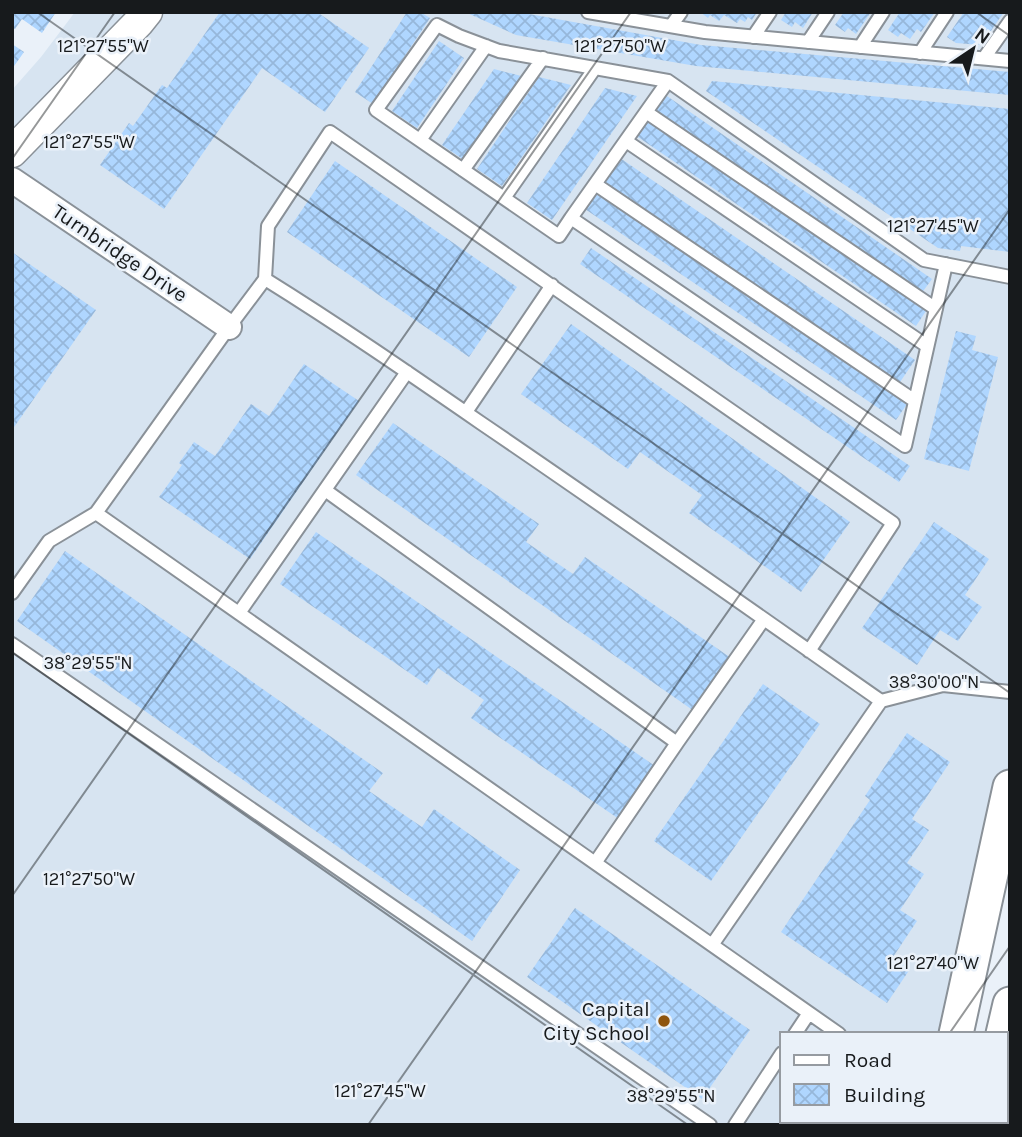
<svg xmlns="http://www.w3.org/2000/svg" width="1022" height="1137" viewBox="0 0 1022 1137" font-family="Karla,sans-serif">
  <style>
    .built { fill: #d7e4f1 }
    .building { fill: url(#building-cross-hatch) }
    .lines { fill: none; stroke-linecap: round; stroke-linejoin: round }
    .service-casing { stroke: #8a9198; stroke-width: 16 }
    .minor-casing { stroke: #8a9198; stroke-width: 28 }
    .tertiary-casing { stroke: #8a9198; stroke-width: 33 }
    .secondary-casing { stroke: #8a9198; stroke-width: 37 }
    .service { stroke: #fff; stroke-width: 12 }
    .minor { stroke: #fff; stroke-width: 24 }
    .tertiary { stroke: #fff; stroke-width: 30 }
    .secondary { stroke: #fff; stroke-width: 33 }
    .ticks { fill: none; stroke: #171a1c; stroke-width: 2; stroke-opacity: 0.45 }
    .poi-dot { fill: #8e550f; stroke: #eaf1f9; stroke-width: 2.5 }
    .labels { text-anchor: middle; stroke-width: 5; stroke-linejoin: round; paint-order: stroke }
    .street-label { font-size: 21px; fill: #171a1c; stroke: #eaf1f9 }
    .poi-label { font-size: 21px; fill: #171a1c; stroke: #eaf1f9; text-anchor: end }
    .ticks-label { font-size: 18px; text-anchor: middle; fill: #171a1c; stroke: #eaf1f9; stroke-width: 5; stroke-linejoin: round; paint-order: stroke }
  </style>
  <defs>
    <pattern id="building-cross-hatch" width="8" height="8" patternUnits="userSpaceOnUse" patternTransform="scale(1.75)"><rect width="8" height="8" fill="#afd6ff"/><path d="M0 0l8 8M0 8l8-8" fill="none" stroke="#96b7da"/></pattern>
  </defs>
  <rect width="100%" height="100%" fill="#eaf1f9"/>
  <!-- built -->
  <path class="built" d="M75,12H1010V833L969,1034H782V1121H951L950,1125H12V90L41,57Z"/>
  <!-- building -->
  <path class="building" d="M12,12H56L42,33L22,19L15,29L12,27Z
    M220,12H317L369,48L325,112L262,68L164,209L100,165L129,123L133,126L162,85L167,88Z
    M407,12H420L430,18L373,104L355,92Z
    M465,12H518L701,45L1010,72V95L696,66L516,35Z
    M700,12H757L752,20L748,17L745,22L740,19L737,23L724,15L719,21L710,15L708,18Z
    M786,12H813L803,28L795,22L792,27L781,20Z
    M844,12H871L856,34L848,28L845,32L835,25Z
    M900,12H935L921,32L917,29L910,39L901,33L898,37L888,30Z
    M964,12H1004L981,45L956,43L947,37Z
    M439,41L464,58L417,128L392,111Z
    M12,44L24,52L12,69Z
    M494,69L525,77L467,162L442,145Z
    M539,77L571,85L502,186L477,169Z
    M712,81L1010,109V252L961,246L960,251L938,248L706,91Z
    M605,88L637,96L552,220L527,203Z
    M664,94L932,279L921,294L654,110Z
    M646,119L926,311L916,326L635,135Z
    M620,158L915,360L898,385L603,182Z
    M335,161L517,287L469,357L287,232Z
    M595,193L907,404L896,420L585,209Z
    M591,248L910,466L899,482L580,264Z
    M12,252L96,310L12,430Z
    M571,324L850,522L801,592L689,513L702,495L640,452L628,469L521,394Z
    M956,331L976,336L972,350L998,357L969,471L924,459Z
    M304,364L359,401L250,559L159,497L182,465L179,463L194,442L215,456L251,404L269,416Z
    M393,423L539,524L526,542L573,574L585,557L731,658L694,711L356,475Z
    M934,522L989,559L965,595L982,607L958,641L940,630L917,665L862,628Z
    M316,532L655,766L619,819L471,718L484,700L438,668L427,685L280,584Z
    M65,551L383,773L369,791L422,827L434,809L520,870L472,941L17,621Z
    M763,684L820,724L711,881L654,841Z
    M907,733L950,762L912,819L929,830L907,863L924,874L900,910L917,921L893,957L910,969L887,1003L781,932L870,800L865,796Z
    M575,908L750,1030L702,1099L527,977Z
    M787,1121H869L866,1125H785Z"/>
  <g class="lines">
    <!-- service casing -->
    <g class="service-casing">
      <path id="service" d="M588,12L705,32L1010,61
        M671,26L681,12
        M753,37L770,12
        M808,42L828,12
        M860,47L883,12
        M920,53L947,12
        M984,58L1010,21
        M646,112L936,309
        M420,140L486,46
        M626,141L927,346
        M463,170L543,58
        M595,184L915,401
        M504,198L595,68
        M571,218L668,81
        M946,264L905,446L571,218L559,236L376,110L437,25L459,36L499,51L668,81L924,260L1010,277
        M265,279C339,325 410,374 481,423C615,514 748,608 881,701
        M466,412L552,285
        M325,490L677,743L764,619
        M96,513L839,1034
        M12,593L49,541L96,513L229,327L265,279L268,226L330,132L893,523L809,651
        M239,613L407,372
        M12,644L710,1125
        M595,863L677,743
        M712,945L881,701L943,685L1010,692
        M795,1034L809,1013
        M735,1125L782,1053"/>
    </g>
    <!-- minor casing -->
    <g class="minor-casing">
      <path id="minor" d="M12,180L229,327"/>
    </g>
    <!-- tertiary casing -->
    <g class="tertiary-casing">
      <path id="tertiary" d="M12,152L139,22L147,12"/>
    </g>
    <!-- secondary casing -->
    <g class="secondary-casing">
      <path id="secondary" d="M956,1034L1010,787
        M1003,1034L1010,1004
        M937,1125L938,1121
        M982,1125L983,1121"/>
    </g>
    <!-- service -->
    <use href="#service" class="service"/>
    <!-- minor -->
    <use href="#minor" class="minor"/>
    <!-- tertiary -->
    <use href="#tertiary" class="tertiary"/>
    <!-- secondary -->
    <use href="#secondary" class="secondary"/>
  </g>
  <!-- ticks -->
  <path class="ticks" d="M37,12L1010,693M976,12L1010,36M12,159L115,12M12,652L688,1125M12,896L631,12M949,1034L1010,946M368,1125L1010,209M885,1125L887,1121"/>
  <!-- markers -->
  <circle class="poi-dot" cx="664" cy="1021" r="7"/>
  <g class="labels">
    <!-- street labels -->
    <g class="street-label">
      <text transform="translate(120 253) rotate(34)" y="7">Turnbridge Drive</text>
    </g>
    <!-- poi labels -->
    <g class="poi-label">
      <text x="650" y="1016">Capital<tspan x="650" dy="24">City School</tspan></text>
    </g>
  </g>
  <g class="ticks-label">
    <text x="103" y="52">121°27'55"W</text>
    <text x="620" y="52">121°27'50"W</text>
    <text x="89" y="148">121°27'55"W</text>
    <text x="933" y="232">121°27'45"W</text>
    <text x="88" y="669">38°29'55"N</text>
    <text x="934" y="688">38°30'00"N</text>
    <text x="89" y="885">121°27'50"W</text>
    <text x="933" y="969">121°27'40"W</text>
    <text x="380" y="1097">121°27'45"W</text>
    <text x="671" y="1102">38°29'55"N</text>
  </g>
  <!-- border -->
  <rect width="1022" height="1137" fill="none" stroke="#171a1c" stroke-width="28"/>
  <!-- legend -->
  <rect x="780" y="1032" width="228" height="91" fill="#eaf1f9" stroke="#969ba1" stroke-width="2"/>
  <rect x="794" y="1055" width="35" height="10" fill="#ffffff" stroke="#969ba1" stroke-width="2"/>
  <text x="844" y="1067" font-size="21" fill="#171a1c">Road</text>
  <rect x="794" y="1084" width="35" height="21" fill="url(#building-cross-hatch)" stroke="#969ba1" stroke-width="2"/>
  <text x="844" y="1102" font-size="21" fill="#171a1c">Building</text>
  <!-- north arrow -->
  <g transform="translate(973 49) rotate(35)" stroke="#eaf1f9" stroke-width="5" paint-order="stroke">
  <path d="M0-5L12 26L0 18L-12 26Z" fill="#171a1c"/>
  <text y="-10" font-size="19" font-weight="bold" text-anchor="middle" fill="#171a1c">N</text>
  </g>
</svg>
